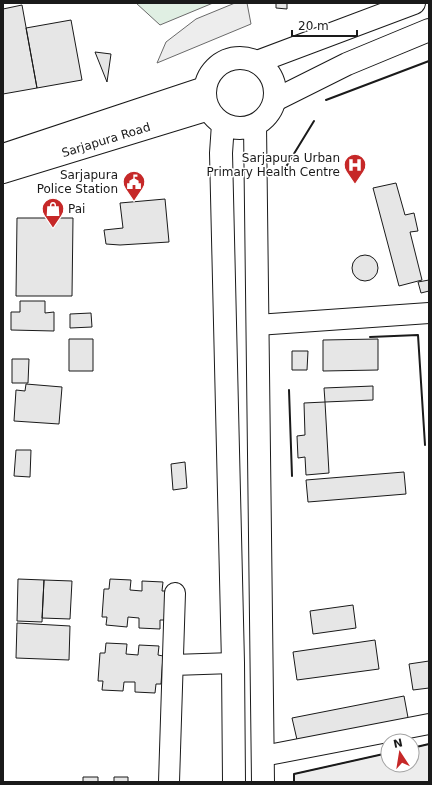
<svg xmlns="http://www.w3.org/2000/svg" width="432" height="785" viewBox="0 0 432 785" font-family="'DejaVu Sans',sans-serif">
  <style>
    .green { fill: #e0efe3; stroke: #6a6a6a }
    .parking { fill: #ededed; stroke: #6a6a6a }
    .building { fill: #e6e6e6; stroke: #1a1a1a }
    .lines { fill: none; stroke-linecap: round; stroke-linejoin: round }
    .street-casing { stroke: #1a1a1a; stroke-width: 22 }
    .secondary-casing { stroke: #1a1a1a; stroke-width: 24 }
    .primary-casing { stroke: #1a1a1a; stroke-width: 24 }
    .street { stroke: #fff; stroke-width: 20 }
    .secondary { stroke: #fff; stroke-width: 22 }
    .primary { stroke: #fff; stroke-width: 22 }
    .wall { stroke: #1a1a1a; stroke-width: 2 }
    .labels { text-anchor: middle; stroke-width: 3; stroke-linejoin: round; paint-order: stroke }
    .street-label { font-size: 12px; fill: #1a1a1a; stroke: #fff }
    .poi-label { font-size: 12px; fill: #1a1a1a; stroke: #fff; text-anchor: end }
  </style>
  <rect width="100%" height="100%" fill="#fff"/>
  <!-- green -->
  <path class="green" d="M136,3H213L160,25Z"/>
  <!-- parking -->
  <path class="parking" d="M235,3H247L251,24L157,63L166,42L196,19Z
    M429,744V782H294V774L388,753V765H412V748Z"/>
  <!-- building -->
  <path class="building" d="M276,3H287V9L276,8Z
    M22,5L37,88L3,94V9Z
    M71,20L82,80L37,88L26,28Z
    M95,52L111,54L107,82Z
    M396,183L405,215L414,213L418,231L410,232L422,280L399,286L373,188Z
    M165,199L169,242L120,245L106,244L104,230L123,228L120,203Z
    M17,218H73L72,296H16Z
    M352 268a13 13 0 1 1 26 0a13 13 0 1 1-26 0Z
    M429,280V291L421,293L418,282Z
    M20,301H45V313L54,312V331L11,330V312H20Z
    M91,313L92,327L70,328V314Z
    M69,339H93V371H69Z
    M378,339V370L323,371V340Z
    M292,351H308L307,370H292Z
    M12,359H29L28,383H12Z
    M26,384L62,387L59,424L14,421L16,390L25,391Z
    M373,386V400L325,402L324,388Z
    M325,402L329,473L306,475L305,457L298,458L297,436L305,435L304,403Z
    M16,450H31L30,477L14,476Z
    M185,462L187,488L173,490L171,464Z
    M404,472L406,494L308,502L306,480Z
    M18,579L44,580L42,622L17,621Z
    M110,579L131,580L130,590L142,591V581L163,582L162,591H167L165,620H160V629L139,628V618L128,617L127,627L106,625L107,617H102L104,589H109Z
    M44,580L72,581L70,619L42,618Z
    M353,605L356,628L313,634L310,611Z
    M17,623L70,626L69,660L16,658Z
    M375,640L379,669L297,680L293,652Z
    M106,643L127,644L126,654L138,655L139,645L159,646L158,655L163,656L161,684H156L155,693L135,692V682H124L123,691L102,690L103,681H98L100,653H105Z
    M429,661V688L413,690L409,664Z
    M404,696L409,723L298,744L292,718Z
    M83,777H98V782H83Z
    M114,777H128V782H114Z"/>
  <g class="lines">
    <!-- street casing -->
    <g class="street-casing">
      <path id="street" d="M257,325L429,313
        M173,665L233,663
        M263,756L429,724
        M169,782L175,593"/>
    </g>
    <!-- secondary casing -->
    <g class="secondary-casing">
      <path id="secondary" d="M257,62L414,3
        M275,100L347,64L429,30"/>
    </g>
    <!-- primary casing -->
    <g class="primary-casing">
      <path id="primary" d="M205 93a35 35 0 1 1 70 0a35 35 0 1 1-70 0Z
        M223,124L221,153L233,663L234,782
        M255,125L263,782
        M3,155L205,88
        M3,172L209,109"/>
    </g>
    <!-- street -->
    <use href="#street" class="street"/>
    <!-- secondary -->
    <use href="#secondary" class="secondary"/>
    <!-- primary -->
    <use href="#primary" class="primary"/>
    <!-- wall -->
    <path class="wall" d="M326,100L429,61
      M284,170L314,121
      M370,337L418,335L425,445
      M289,390L292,476
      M412,748L429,744
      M294,782V774L388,753"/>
  </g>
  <!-- icons -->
  <defs>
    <g id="hospital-pin" transform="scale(1.15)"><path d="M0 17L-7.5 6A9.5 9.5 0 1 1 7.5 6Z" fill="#c62828" stroke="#fff"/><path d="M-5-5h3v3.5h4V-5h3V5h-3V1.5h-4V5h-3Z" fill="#fff"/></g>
    <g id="civic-pin" transform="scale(1.15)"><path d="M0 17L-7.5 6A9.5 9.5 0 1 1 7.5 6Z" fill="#c62828" stroke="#fff"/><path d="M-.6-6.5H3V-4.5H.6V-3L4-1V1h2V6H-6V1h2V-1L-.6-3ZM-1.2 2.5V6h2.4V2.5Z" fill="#fff"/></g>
    <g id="shop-pin" transform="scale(1.15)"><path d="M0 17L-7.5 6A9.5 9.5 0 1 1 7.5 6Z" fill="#c62828" stroke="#fff"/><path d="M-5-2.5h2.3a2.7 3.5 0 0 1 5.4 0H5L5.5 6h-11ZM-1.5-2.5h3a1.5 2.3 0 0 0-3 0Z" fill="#fff"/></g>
  </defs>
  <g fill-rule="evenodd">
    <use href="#hospital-pin" x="355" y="165"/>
    <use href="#civic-pin" x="134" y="182"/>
    <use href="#shop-pin" x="53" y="209"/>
  </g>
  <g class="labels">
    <!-- street labels -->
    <g class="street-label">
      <text transform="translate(106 140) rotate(-17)" y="4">Sarjapura Road</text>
    </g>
    <!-- poi labels -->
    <g class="poi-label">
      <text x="340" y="162">Sarjapura Urban<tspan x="340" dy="14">Primary Health Centre</tspan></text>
      <text x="118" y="179">Sarjapura<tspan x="118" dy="14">Police Station</tspan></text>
      <text x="68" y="213" text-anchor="start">Pai</text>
    </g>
  </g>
  <!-- border -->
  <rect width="432" height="785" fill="none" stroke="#1a1a1a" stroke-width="8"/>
  <!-- north arrow -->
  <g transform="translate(400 753) rotate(348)"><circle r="19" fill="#ffffff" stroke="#a3a3a3"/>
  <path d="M0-3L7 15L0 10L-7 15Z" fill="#c62828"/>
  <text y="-6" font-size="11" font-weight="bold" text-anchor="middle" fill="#1a1a1a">N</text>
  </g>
  <!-- scale -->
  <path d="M292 30v6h65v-6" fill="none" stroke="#1a1a1a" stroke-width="2"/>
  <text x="298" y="30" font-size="12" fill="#1a1a1a" stroke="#ffffff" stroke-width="3" paint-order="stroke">20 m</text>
</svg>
